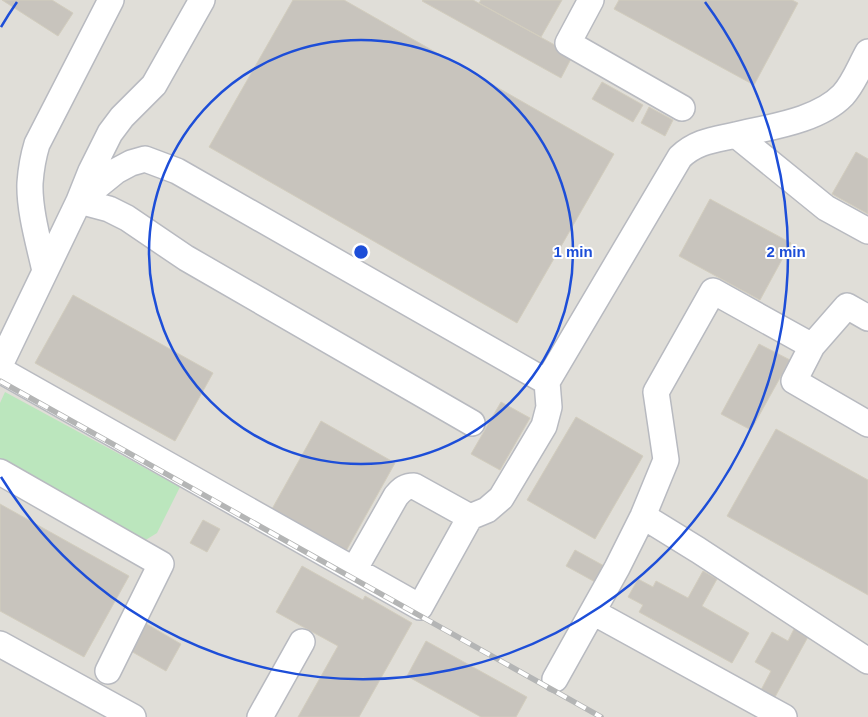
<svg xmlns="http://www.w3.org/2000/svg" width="868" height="717" viewBox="0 0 868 717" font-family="Arial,sans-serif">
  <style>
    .industrial { fill: #e0ded8 }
    .green { fill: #bbe6bd }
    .building { fill: #c8c4bd; stroke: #d2cdbe }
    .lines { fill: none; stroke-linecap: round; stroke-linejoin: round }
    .minor-casing { stroke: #b8bac0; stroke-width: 28 }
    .minor { stroke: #fff; stroke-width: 25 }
    .rail-casing { stroke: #b4b5b5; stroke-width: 5.5 }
    .rail { stroke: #fff; stroke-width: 4; stroke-dasharray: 11; stroke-linecap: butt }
    .ring { fill: none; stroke: #1d4ed8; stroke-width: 2.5 }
    .centre { fill: #1d4ed8; stroke: #fff; stroke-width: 2.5 }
    .ring-label { font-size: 15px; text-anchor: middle; font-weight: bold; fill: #1d4ed8; stroke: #fff; stroke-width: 4; stroke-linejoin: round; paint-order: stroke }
  </style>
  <rect width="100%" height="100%" fill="#edebe0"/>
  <!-- industrial -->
  <path class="industrial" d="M0,0H868V717H0Z"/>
  <!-- green -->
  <path class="green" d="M5,392L180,487L157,533L139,544L0,459V403Z"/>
  <!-- building -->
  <path class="building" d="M2,0H52L73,13L58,36Z
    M293,0H344L614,154L517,323L209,147Z
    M423,0H473L573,55L561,78L422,1Z
    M481,0H562L541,37L479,3Z
    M619,0H792L798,3L754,85L614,9Z
    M602,82L643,105L633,122L592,99Z
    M649,107L673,120L665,136L641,123Z
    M856,152L868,159V214L832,194Z
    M710,199L791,243L760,300L679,256Z
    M73,295L213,373L175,441L35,363Z
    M759,344L790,360L751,430L721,414Z
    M501,402L530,418L500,470L471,454Z
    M576,417L643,456L595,539L527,500Z
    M321,421L395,463L346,551L272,509Z
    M776,429L868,480V595L727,516Z
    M0,504L129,576L84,657L0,611Z
    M203,520L220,529L207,552L190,543Z
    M575,550L606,567L597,583L566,566Z
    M302,566L363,600L365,596L412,623L359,717H298L338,646L276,612Z
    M703,571L717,579L702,606L749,633L732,663L639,612L643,605L628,597L638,579L653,587L656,581L688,598Z
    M145,623L181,644L166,671L129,650Z
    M795,627L809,635L775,697L761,690L771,671L755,662L772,632L788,641Z
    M426,641L527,697L516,717H481L407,676Z"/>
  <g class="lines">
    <!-- minor casing -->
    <g class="minor-casing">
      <path id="minor" d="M202,0L154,85L122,117L110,133L91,171L79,201L109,209L127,218L186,258L472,423
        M591,0L568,43L682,108
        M736,135C769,127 818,121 843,95C854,83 860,66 868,52
        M45,271C39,244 29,210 30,183C31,169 33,157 37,144L111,0
        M812,346L847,306L868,318
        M0,365L79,201L116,171L131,163L145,159L177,171L547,382L680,157C697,141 714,140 736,135L826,208L868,231
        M0,370L420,607L470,517L487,510L501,498L544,426L549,407L547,382
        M0,472L161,564L108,671
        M643,516L698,550L868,661
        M354,570L396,496C402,489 406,486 414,486L470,517
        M593,612L784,717
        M0,644L133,717
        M555,679L617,568L643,516L666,460L656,392L713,291L812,346L794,381L868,424
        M260,717L302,642"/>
    </g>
    <!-- minor -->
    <use href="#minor" class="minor"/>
    <!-- rail casing -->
    <g class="rail-casing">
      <path id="rail" d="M0,381L601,717"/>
    </g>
    <!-- rail -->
    <use href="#rail" class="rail"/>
  </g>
  <!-- distance rings -->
  <g class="ring">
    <circle cx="361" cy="252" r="212"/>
    <path d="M1 27A425 425 0 0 1 17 2M705 2A425 425 0 1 1 1 477"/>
  </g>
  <circle cx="361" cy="252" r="8" class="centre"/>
  <g class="ring-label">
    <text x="573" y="257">1 min</text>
    <text x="786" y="257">2 min</text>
  </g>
</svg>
